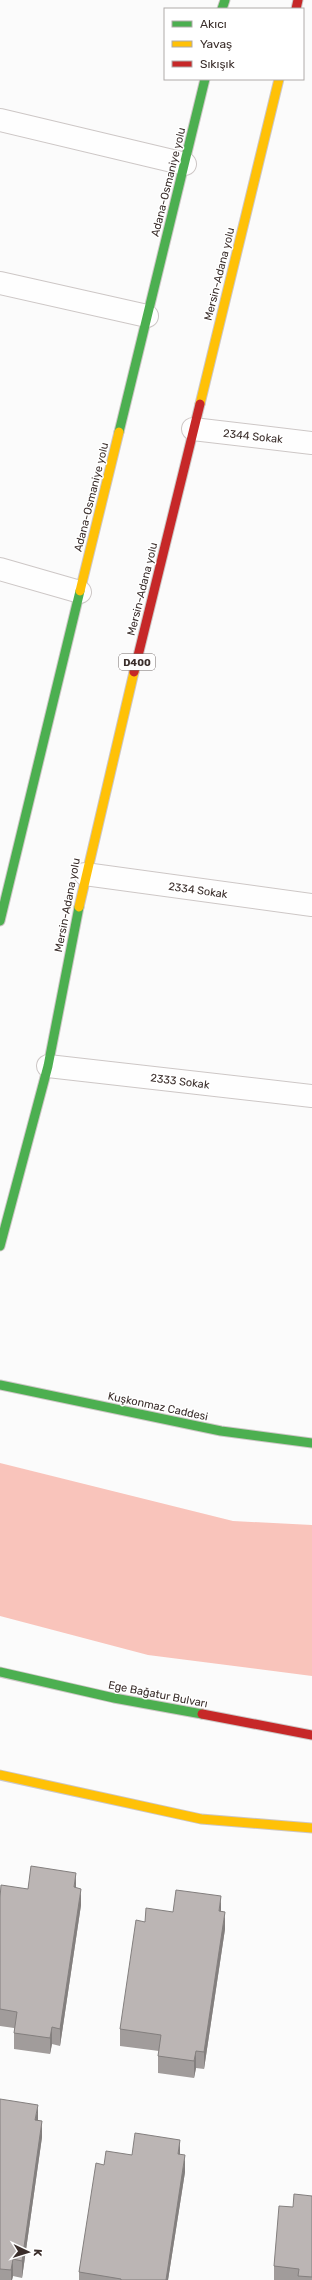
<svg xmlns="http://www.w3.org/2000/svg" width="312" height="2280" viewBox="0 0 312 2280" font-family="Rubik,sans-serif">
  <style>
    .water { fill: #f9c4bb }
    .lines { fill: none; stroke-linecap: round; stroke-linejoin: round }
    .street-casing { stroke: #cdc7c6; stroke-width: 24 }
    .fast-casing { stroke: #cdc7c6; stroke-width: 11 }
    .slow-casing { stroke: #cdc7c6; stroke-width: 11 }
    .jam-casing { stroke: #cdc7c6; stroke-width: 11 }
    .street { stroke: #fefefe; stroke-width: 22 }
    .fast { stroke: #4caf50; stroke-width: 9 }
    .slow { stroke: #ffc107; stroke-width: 9 }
    .jam { stroke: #c62828; stroke-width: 9 }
    .wall { fill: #a19c9b }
    .shaded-wall { fill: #837f7e }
    .building { fill: #bbb5b4; stroke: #837f7e }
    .labels { text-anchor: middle; stroke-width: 3; stroke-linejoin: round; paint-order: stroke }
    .shield { fill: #fff; stroke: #756d6b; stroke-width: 1 }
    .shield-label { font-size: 10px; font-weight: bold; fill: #3a2e2b }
    .street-label { font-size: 11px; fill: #3a2e2b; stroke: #fff }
  </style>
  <rect width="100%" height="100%" fill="#fbfbfb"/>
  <!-- water -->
  <path class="water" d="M0,1463L233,1521L312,1525V1676L148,1655L0,1616Z"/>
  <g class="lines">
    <!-- street casing -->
    <g class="street-casing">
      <path id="street" d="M0,120L185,164
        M0,283L147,316
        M193,429L312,443
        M0,569L80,592
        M85,874L312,905
        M48,1066L312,1096"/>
    </g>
    <!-- fast casing -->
    <g class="fast-casing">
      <path id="fast" d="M222,9L225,0
        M119,432L205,79
        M0,921L80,591
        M0,1246L48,1066L79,907
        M0,1385L221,1431L312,1443
        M0,1672L114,1698L202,1714"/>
    </g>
    <!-- slow casing -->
    <g class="slow-casing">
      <path id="slow" d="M200,404L279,79
        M80,591L119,432
        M79,907L134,672
        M0,1775L201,1819L312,1828"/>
    </g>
    <!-- jam casing -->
    <g class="jam-casing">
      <path id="jam" d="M296,9L298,0
        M134,672L200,404
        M202,1714L312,1735"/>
    </g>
    <!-- street -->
    <use href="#street" class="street"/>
    <!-- fast -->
    <use href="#fast" class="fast"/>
    <!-- slow -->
    <use href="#slow" class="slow"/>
    <!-- jam -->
    <use href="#jam" class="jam"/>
  </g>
  <!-- wall -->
  <path class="wall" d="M76,1888L81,1905L60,2046L52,2044L50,2054L14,2049V2028L0,2026V1898L28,1889Z
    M221,1911L225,1929L204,2069L196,2068L194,2078L158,2073V2056L159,2051L120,2046V2029L145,1922Z
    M0,2099L38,2120L42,2137L22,2278L13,2276L12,2280H0Z
    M132,2155H180L185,2172L168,2280H79V2272L104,2165Z
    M312,2196V2280H274V2266Z"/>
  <!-- shaded-wall -->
  <path class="shaded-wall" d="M76,1873V1890L74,1887Z
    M81,1889V1905L60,2046V2029Z
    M221,1896V1913L219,1911Z
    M225,1912V1929L204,2069V2052Z
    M52,2027V2044L50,2054V2038Z
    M196,2051V2068L194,2078V2061Z
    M38,2105V2122L35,2120Z
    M42,2121V2137L22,2278V2261Z
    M180,2140V2156L178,2154Z
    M185,2155V2172L168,2280H166Z
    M13,2259V2276L12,2280H11V2270Z"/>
  <!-- building -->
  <path class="building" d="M31,1866L76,1873L74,1887L81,1889L60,2029L52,2027L50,2038L14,2033L17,2012L0,2009V1898L1,1885L28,1889Z
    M176,1890L221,1896L219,1911L225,1912L204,2052L196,2051L194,2061L158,2056L161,2035L120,2029L136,1920L145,1922L146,1908L173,1912Z
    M0,2099L38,2105L35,2120L42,2121L22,2261L13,2259L11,2270L0,2269Z
    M135,2133L180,2140L178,2154L185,2155L166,2280H121V2279L79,2272L96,2163L104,2165L106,2151L132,2155Z
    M294,2194L312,2196V2277L298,2276L299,2269L274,2266L279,2206L293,2207Z"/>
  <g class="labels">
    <!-- shield labels -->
    <rect class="shield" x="119" y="654" width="36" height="16" rx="3"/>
    <g class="shield-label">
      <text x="137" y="666">D400</text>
    </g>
    <!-- street labels -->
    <g class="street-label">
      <text transform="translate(168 182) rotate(-76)" y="4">Adana-Osmaniye yolu</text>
      <text transform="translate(219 274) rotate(-76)" y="4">Mersin-Adana yolu</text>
      <text transform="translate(253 436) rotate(6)" y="4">2344 Sokak</text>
      <text transform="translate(91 497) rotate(-76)" y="4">Adana-Osmaniye yolu</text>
      <text transform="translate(142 589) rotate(-76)" y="4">Mersin-Adana yolu</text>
      <text transform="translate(198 890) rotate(8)" y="4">2334 Sokak</text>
      <text transform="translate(67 905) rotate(-79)" y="4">Mersin-Adana yolu</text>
      <text transform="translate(180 1081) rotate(7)" y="4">2333 Sokak</text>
      <text transform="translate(158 1406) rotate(12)" y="4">Kuşkonmaz Caddesi</text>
      <text transform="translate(158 1694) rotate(11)" y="4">Ege Bağatur Bulvarı</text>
    </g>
  </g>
  <!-- legend -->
  <rect x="164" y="8" width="140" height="72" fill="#ffffff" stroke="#b0abaa"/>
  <rect x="172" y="21" width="20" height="6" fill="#4caf50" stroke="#b0abaa"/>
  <text x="200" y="28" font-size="12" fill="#3a2e2b">Akıcı</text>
  <rect x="172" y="41" width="20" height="6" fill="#ffc107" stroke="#b0abaa"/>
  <text x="200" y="48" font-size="12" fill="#3a2e2b">Yavaş</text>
  <rect x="172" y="61" width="20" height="6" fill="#c62828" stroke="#b0abaa"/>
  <text x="200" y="68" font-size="12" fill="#3a2e2b">Sıkışık</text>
  <!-- north arrow -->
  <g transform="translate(28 2252) rotate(94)" stroke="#ffffff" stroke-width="3" paint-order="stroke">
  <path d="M0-3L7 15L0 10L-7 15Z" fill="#3a2e2b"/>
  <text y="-6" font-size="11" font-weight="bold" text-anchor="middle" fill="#3a2e2b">K</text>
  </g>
</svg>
